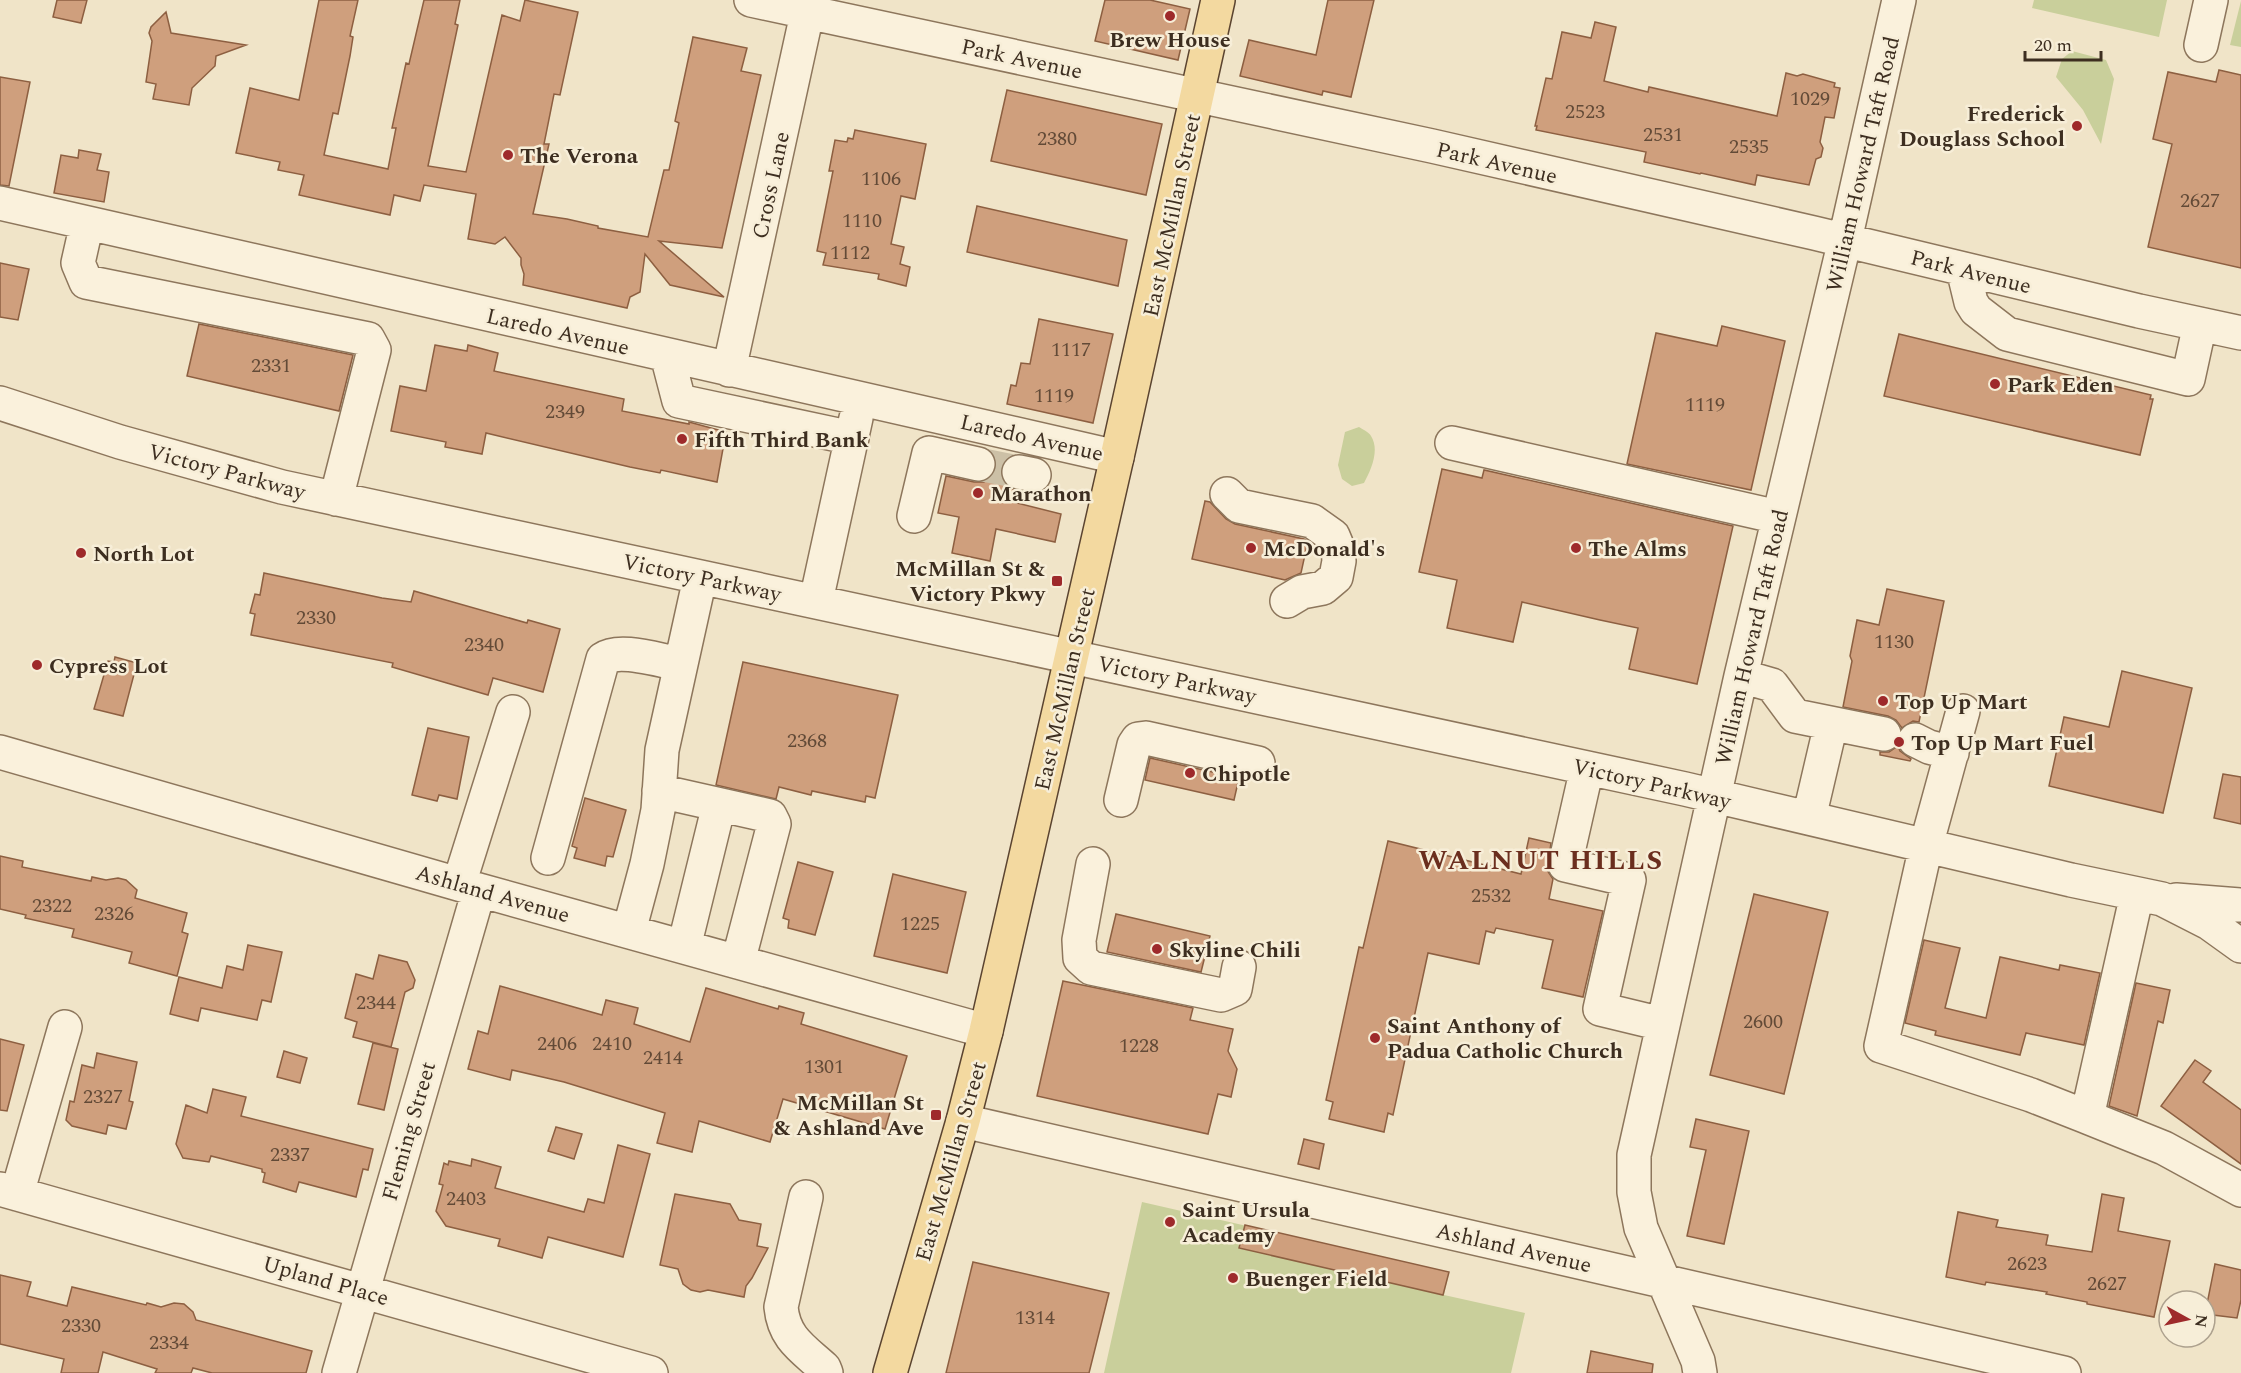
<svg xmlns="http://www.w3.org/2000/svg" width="2241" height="1373" viewBox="0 0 2241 1373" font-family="Spectral,serif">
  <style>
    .green { fill: #c9cf9b }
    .building { fill: #cf9f7d; stroke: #8d5f41; stroke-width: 1.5 }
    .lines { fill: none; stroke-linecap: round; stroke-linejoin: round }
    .minor-tunnel { stroke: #ccc0a6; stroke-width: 33; stroke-dasharray: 33 16; stroke-linecap: butt }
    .minor-casing { stroke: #8d765c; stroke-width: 36 }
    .major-casing { stroke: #5b4430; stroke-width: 36 }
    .minor { stroke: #faf1dc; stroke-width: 33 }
    .major { stroke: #f3d9a0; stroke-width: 33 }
    .poi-dot { fill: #9e2a2b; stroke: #f7eed8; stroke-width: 2 }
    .labels { text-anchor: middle; stroke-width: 5; stroke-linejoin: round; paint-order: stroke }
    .number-label { font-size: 20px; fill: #624a37 }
    .poi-label { font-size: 22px; font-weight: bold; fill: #3d2e20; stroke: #f7eed8; text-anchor: start }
    .street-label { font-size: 22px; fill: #3d2e20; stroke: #f7eed8 }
    .district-label { font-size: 28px; font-weight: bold; letter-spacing: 1.5px; fill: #6b2e1e; stroke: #f7eed8 }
  </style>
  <rect width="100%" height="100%" fill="#f0e4c8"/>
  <!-- green -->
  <path class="green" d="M2034,0H2167L2159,37L2032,8Z
    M2241,1V47L2230,45Z
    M2072,51L2106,60L2114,79L2101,144L2083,110L2056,77L2062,59Z
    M1359,427C1362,429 1369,432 1371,436C1380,450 1371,470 1364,483L1352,486L1342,479L1338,465L1345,432Z
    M1142,1202L1449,1272L1444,1295L1525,1313L1511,1373H1104Z"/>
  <!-- building -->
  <path class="building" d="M57,0H87L81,23L53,17Z
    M319,0H358L350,36L353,37L350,56L338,114L333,113L324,155L388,169L396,128H392L406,63L409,64L424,0H460L455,24L458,25L428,166L466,172L502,15L520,21L525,0L578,12L560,95L554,94L544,144H549L533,214L567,219L598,226V228L648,237L664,170H669L679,123L675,121L693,37L747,48L741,71L761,75L722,248L659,241L724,297L670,285L645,254L640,292L630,297L627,308L523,285L524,274L521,265V258L505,237L495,244L468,239L476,194L424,185L420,201L394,195L390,215L299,195L304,175L278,170L280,162L236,153L250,88L299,100Z
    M1105,0H1150L1190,9L1178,60L1095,41Z
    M1328,0H1374L1351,97L1323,91L1322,95L1240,76L1249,40L1316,55Z
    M166,12L171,33L246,45L216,56L215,66L192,88L189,105L153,99L156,84L146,82L152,41L149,33L151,27Z
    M1595,22L1616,27L1604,81L1648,92L1649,87L1777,116L1786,73L1797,76L1803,74L1835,83L1834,87L1840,88L1834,118L1825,117L1820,142L1823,148L1821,157L1816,159L1809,185L1757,175L1755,185L1701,173L1700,174L1644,162L1646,152L1536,130L1537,126H1535L1546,78L1552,79L1562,32L1591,38Z
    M2219,70L2241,75V268L2148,247L2172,144L2153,139L2168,72L2216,82Z
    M0,77L30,82L9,186L0,185Z
    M1007,90L1162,124L1146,195L991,161Z
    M855,130L926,144L915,199L901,196L891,244L904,247L900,264L910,267L906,286L878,279L879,274L823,265L826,253L817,251L833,171H829L835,140L847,142L848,138L853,139Z
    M79,150L101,154L97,170L109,172L104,202L54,193L61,155L78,158Z
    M977,206L1127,240L1118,286L967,252Z
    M0,263L29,269L18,320L0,317Z
    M1039,319L1113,334L1093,423L1007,404L1011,385L1016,386L1021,363L1030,364Z
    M199,324L353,355L339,411L187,376Z
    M1722,326L1785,341L1751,490L1627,464L1656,333L1717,346Z
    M1899,334L2151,395L2150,399H2153L2140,455L1884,396Z
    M435,345L467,351L468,345L498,353L494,371L624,399L622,411L689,424V422L726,432L717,482L661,470L660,473L630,467L486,433L482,454L445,447L446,442L391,431L400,386L426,391Z
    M994,455L1007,458L1001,468V477L1006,486L1015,490L1013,502L1061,514L1055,542L996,529L990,561L952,553L959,517L938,513L946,476L974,482H984L992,476L996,469Z
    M1442,469L1482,478L1484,470L1733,526L1697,684L1629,669L1638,628L1600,620L1522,602L1513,642L1447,628L1457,580L1419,572Z
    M1205,501L1210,502L1226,519L1235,524L1304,539L1308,541L1301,573L1285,580L1192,559Z
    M264,573L382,598L411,602L414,591L527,623L528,620L560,629L543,692L493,678L488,695L392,667L393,663L251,635L255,614L250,613L255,594L260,595Z
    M1887,589L1944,601L1919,722L1913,721L1902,728L1896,720L1888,716L1843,707L1852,661L1850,656L1857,620L1879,625Z
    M115,657L137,663L123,716L94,709L108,661L114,662Z
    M743,662L898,695L875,798L866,796L865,802L812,791L811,795L779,787L776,799L716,785Z
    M2122,671L2192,688L2163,813L2049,786L2064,717L2109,727Z
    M428,728L469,737L457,799L439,795L437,801L412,795Z
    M1898,746L1900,751L1911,759L1910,761L1880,755V752H1889Z
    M1150,758L1239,778L1234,800L1145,780Z
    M2223,774L2241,777V824L2214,818Z
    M585,798L626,810L613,857L607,856L605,866L574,858L577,848L572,846Z
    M1529,838L1551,843L1547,870L1553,879L1549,899L1603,911L1583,997L1542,988L1553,940L1496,928L1494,933L1486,931L1479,964L1428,953L1393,1115L1388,1113L1384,1132L1329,1119L1333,1102L1326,1100L1359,947L1363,948L1388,841L1521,874Z
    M0,856L23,861L22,867L91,881L92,877L106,880L118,878L126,880L137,890L135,898L187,913L182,932L188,934L177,976L129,963L132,952L72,937L74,929L25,918L26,915L0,909Z
    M798,862L833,872L815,935L788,928L789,920L783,918Z
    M893,874L966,892L947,973L874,956Z
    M1754,894L1828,912L1784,1094L1710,1075Z
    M1116,914L1210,936L1201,972L1107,952Z
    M1924,940L1960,948L1945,1008L1986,1018L2000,957L2059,970L2060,965L2100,973L2084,1045L2026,1033L2020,1055L1935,1035L1936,1031L1905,1023Z
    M248,945L282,952L271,1002L262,1000L257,1020L201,1008L198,1021L170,1014L179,977L222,988L227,966L243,970Z
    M379,955L407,962L415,980L413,988L405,992L391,1047L353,1037L357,1022L345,1018L356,974L373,979Z
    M1063,981L1193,1008L1190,1020L1233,1029L1228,1051L1237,1069L1231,1097L1218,1094L1208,1134L1037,1096Z
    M2136,983L2170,990L2163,1023L2158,1021L2137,1116L2109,1106Z
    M500,986L602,1015L606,1000L638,1008L634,1024L690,1042L706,988L778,1009L779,1006L804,1013L801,1024L907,1056L885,1129L783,1099L770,1142L699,1121L692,1152L657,1143L665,1113L564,1082L512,1070L510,1080L468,1069L478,1031L488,1034Z
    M0,1039L24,1045L7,1111L0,1110Z
    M373,1043L398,1049L384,1110L358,1104Z
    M284,1051L307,1058L300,1083L277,1077Z
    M97,1053L137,1062L129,1101L133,1102L126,1129L108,1125L106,1134L72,1126L66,1120L70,1101L74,1102L82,1065L94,1068Z
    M2195,1060L2211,1071L2203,1082L2241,1110V1164L2161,1106Z
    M213,1089L246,1097L241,1116L373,1149L368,1170L363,1169L356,1197L299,1182L296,1192L263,1182L265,1173L262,1172V1169L211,1156L209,1162L183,1158L176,1144L186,1105L207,1113Z
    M1696,1119L1749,1131L1724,1244L1687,1236L1706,1150L1690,1147Z
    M556,1127L582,1134L574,1159L548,1151Z
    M1304,1139L1324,1144L1319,1169L1298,1164Z
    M618,1145L650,1154L623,1257L548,1237L542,1258L498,1246L500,1239L446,1226L436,1211L443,1185L439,1184L444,1163L448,1165L449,1161L471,1166L472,1159L501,1167L495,1188L584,1212L588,1199L604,1203Z
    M675,1194L730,1204L739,1220L761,1224L757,1246L768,1248L752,1278L746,1286L744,1297L708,1290L700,1292L691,1290L683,1284L678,1269L660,1265Z
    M2102,1194L2124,1198L2118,1231L2170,1241L2154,1317L2087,1304V1302L2046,1294L2047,1292L1986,1282L1985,1285L1946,1277L1958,1212L1998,1220L1996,1227L2048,1235L2046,1245L2092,1252Z
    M1245,1225L1449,1272L1443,1295L1239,1248Z
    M973,1262L1109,1293L1089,1373H946Z
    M2215,1264L2241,1270V1300L2237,1318L2205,1314Z
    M0,1275L31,1282L27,1296L67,1306L72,1287L146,1305L147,1303L161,1307L174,1303L184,1304L193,1312L196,1320L312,1351L306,1373H212L193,1368L191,1373H155L157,1369L103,1352L98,1373H61L64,1359L0,1344Z
    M1591,1351L1653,1364L1652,1373H1587Z"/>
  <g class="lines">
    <!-- minor-tunnel -->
    <path class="minor-tunnel" d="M978,464L1019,472"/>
    <!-- minor casing -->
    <g class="minor-casing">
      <path id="minor" d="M751,0L1432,146L1814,233L2139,311L2241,333
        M2201,45L2211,0
        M0,203L1117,457
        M87,223L78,263L86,282L368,339L374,350L336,499
        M1963,269L1971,302L1976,310L2007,334L2188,379L2200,324
        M667,355L679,401L852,438
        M729,370L810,0
        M0,403L120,442L282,487L1685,789L2071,880L2162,899L2209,923L2241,946
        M1452,443L1778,517
        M1019,472L1034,475
        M1227,494L1239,506L1312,521L1333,536L1338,548L1339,561L1336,577L1323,588L1302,592L1287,601
        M914,516L929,453L978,464
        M816,601L856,418
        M1741,676L1772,685L1795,716L1884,734
        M1963,711L1926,846L1881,1046L2031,1095L2087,1117
        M1915,740L1929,747L1952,753
        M0,752L479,890L986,1031
        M1587,768L1565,865L1629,880L1600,1009L1662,1024
        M659,791L770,816L774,824L738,962
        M1121,800L1134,745L1138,739L1146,738L1258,763
        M1809,818L1831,724
        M548,858L603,659C620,647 660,661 681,664
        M1093,864L1079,940L1080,958L1091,968L1221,995L1235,989L1239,967
        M459,884L513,712
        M2137,894L2087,1117L2164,1148L2241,1190
        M2176,900L2241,905
        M629,931L647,864L658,810L662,750L700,578
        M684,947L719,805
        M963,1121L2064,1373
        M0,1189L651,1373
        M17,1194L65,1027
        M806,1197L781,1307C784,1338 802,1348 824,1368L826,1373
        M339,1373L479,890
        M1700,1373L1698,1361L1641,1228L1634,1192V1155L1741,676L1845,240L1899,0"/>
    </g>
    <!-- major casing -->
    <g class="major-casing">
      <path id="major" d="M890,1373L963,1121L986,1031L1117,457L1218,0"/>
    </g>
    <!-- minor -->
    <use href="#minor" class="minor"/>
    <!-- major -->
    <use href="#major" class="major"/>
  </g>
  <!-- markers -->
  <g class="poi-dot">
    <circle cx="1170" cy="16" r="6"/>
    <circle cx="2077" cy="126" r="6"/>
    <circle cx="508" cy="155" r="6"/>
    <circle cx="1995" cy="384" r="6"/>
    <circle cx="682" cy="439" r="6"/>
    <circle cx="978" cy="493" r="6"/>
    <circle cx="1251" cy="548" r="6"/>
    <circle cx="1576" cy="548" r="6"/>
    <circle cx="81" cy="553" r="6"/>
    <rect x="1051" y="575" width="12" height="12" rx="3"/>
    <circle cx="37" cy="665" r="6"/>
    <circle cx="1883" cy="701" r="6"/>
    <circle cx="1899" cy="742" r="6"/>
    <circle cx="1190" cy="773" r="6"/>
    <circle cx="1157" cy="949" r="6"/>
    <circle cx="1375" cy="1038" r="6"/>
    <rect x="930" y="1109" width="12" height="12" rx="3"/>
    <circle cx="1170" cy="1222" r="6"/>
    <circle cx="1233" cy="1278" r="6"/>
  </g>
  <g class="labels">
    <!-- number labels -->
    <g class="number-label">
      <text x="1810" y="105">1029</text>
      <text x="1585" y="118">2523</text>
      <text x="1663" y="141">2531</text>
      <text x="1057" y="145">2380</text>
      <text x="1749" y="153">2535</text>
      <text x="881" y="185">1106</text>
      <text x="2200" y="207">2627</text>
      <text x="862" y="227">1110</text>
      <text x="850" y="259">1112</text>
      <text x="1071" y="356">1117</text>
      <text x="271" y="372">2331</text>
      <text x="1054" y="402">1119</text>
      <text x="1705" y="411">1119</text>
      <text x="565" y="418">2349</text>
      <text x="316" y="624">2330</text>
      <text x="1894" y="648">1130</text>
      <text x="484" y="651">2340</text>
      <text x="807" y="747">2368</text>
      <text x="1491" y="902">2532</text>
      <text x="52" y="912">2322</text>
      <text x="114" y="920">2326</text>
      <text x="920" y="930">1225</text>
      <text x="376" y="1009">2344</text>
      <text x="1763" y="1028">2600</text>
      <text x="557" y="1050">2406</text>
      <text x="612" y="1050">2410</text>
      <text x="1139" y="1052">1228</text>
      <text x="663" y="1064">2414</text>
      <text x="824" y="1073">1301</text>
      <text x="103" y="1103">2327</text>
      <text x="290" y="1161">2337</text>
      <text x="466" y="1205">2403</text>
      <text x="2027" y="1270">2623</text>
      <text x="2107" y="1290">2627</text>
      <text x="1035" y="1324">1314</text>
      <text x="81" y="1332">2330</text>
      <text x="169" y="1349">2334</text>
    </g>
    <!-- poi labels -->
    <g class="poi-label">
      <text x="1170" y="47" text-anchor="middle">Brew House</text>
      <text x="2065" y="121" text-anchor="end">Frederick<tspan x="2065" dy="25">Douglass School</tspan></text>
      <text x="520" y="163">The Verona</text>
      <text x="2007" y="392">Park Eden</text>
      <text x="694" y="447">Fifth Third Bank</text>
      <text x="990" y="501">Marathon</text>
      <text x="1263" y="556">McDonald's</text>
      <text x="1588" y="556">The Alms</text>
      <text x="93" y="561">North Lot</text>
      <text x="1045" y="576" text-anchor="end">McMillan St &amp;<tspan x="1045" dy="25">Victory Pkwy</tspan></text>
      <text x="49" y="673">Cypress Lot</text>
      <text x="1895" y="709">Top Up Mart</text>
      <text x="1911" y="750">Top Up Mart Fuel</text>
      <text x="1202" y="781">Chipotle</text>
      <text x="1169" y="957">Skyline Chili</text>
      <text x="1387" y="1033">Saint Anthony of<tspan x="1387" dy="25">Padua Catholic Church</tspan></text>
      <text x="924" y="1110" text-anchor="end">McMillan St<tspan x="924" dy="25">&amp; Ashland Ave</tspan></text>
      <text x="1182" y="1217">Saint Ursula<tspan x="1182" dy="25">Academy</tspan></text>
      <text x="1245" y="1286">Buenger Field</text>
    </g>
    <!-- street labels -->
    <g class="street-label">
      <text transform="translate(1022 58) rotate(12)" y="8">Park Avenue</text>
      <text transform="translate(1497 162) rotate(13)" y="8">Park Avenue</text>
      <text transform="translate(1862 164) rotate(-77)" y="8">William Howard Taft Road</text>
      <text transform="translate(770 185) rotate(-78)" y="8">Cross Lane</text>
      <text transform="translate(1171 215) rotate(-78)" y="8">East McMillan Street</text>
      <text transform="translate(1971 271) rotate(14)" y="8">Park Avenue</text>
      <text transform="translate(558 331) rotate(13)" y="8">Laredo Avenue</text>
      <text transform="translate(1032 437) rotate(13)" y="8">Laredo Avenue</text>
      <text transform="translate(227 471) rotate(15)" y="8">Victory Parkway</text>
      <text transform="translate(702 577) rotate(12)" y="8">Victory Parkway</text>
      <text transform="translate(1751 637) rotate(-77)" y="8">William Howard Taft Road</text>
      <text transform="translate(1177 679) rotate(12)" y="8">Victory Parkway</text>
      <text transform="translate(1064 689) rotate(-77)" y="8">East McMillan Street</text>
      <text transform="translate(1652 783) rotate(13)" y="8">Victory Parkway</text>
      <text transform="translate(493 893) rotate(16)" y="8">Ashland Avenue</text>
      <text transform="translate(408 1131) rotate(-74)" y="8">Fleming Street</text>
      <text transform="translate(950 1161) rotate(-74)" y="8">East McMillan Street</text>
      <text transform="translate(1514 1247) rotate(13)" y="8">Ashland Avenue</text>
      <text transform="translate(326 1280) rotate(16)" y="8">Upland Place</text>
    </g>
    <!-- district labels -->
    <g class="district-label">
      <text x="1541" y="869">WALNUT HILLS</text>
    </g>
  </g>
  <!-- north arrow -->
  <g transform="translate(2187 1319) rotate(98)"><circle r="28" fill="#f7eed8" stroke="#ada18e" stroke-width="1.5"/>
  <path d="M0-4.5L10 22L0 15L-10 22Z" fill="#9e2a2b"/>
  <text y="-9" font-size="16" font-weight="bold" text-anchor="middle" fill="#3d2e20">N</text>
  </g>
  <!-- scale -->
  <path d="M2025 51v9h76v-9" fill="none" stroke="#3d2e20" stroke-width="3"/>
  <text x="2034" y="51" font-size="18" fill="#3d2e20" stroke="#f7eed8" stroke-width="4.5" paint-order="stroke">20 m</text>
</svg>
